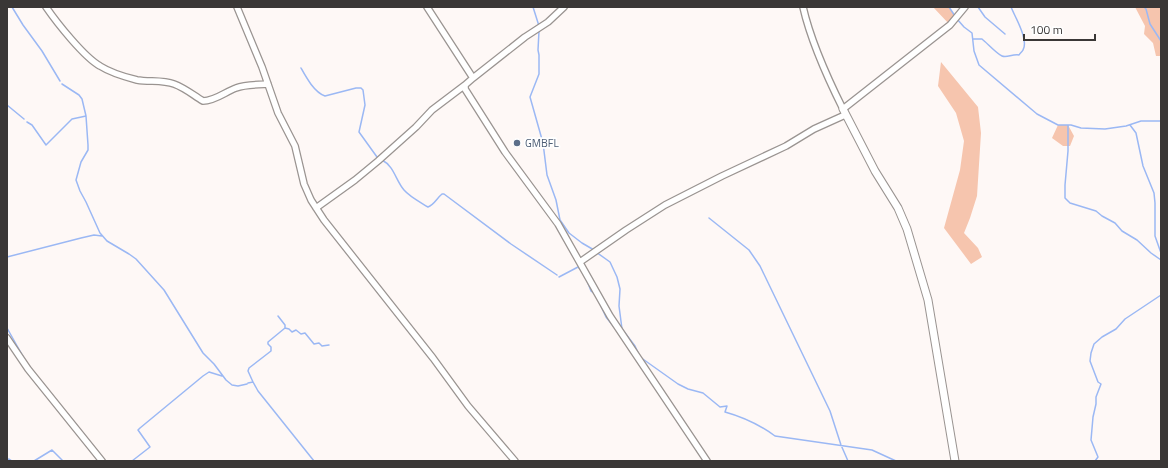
<svg xmlns="http://www.w3.org/2000/svg" width="1168" height="468" viewBox="0 0 1168 468" font-family="'Titillium Web',sans-serif">
  <style>
    .green { fill: #f6c5ae }
    .lines { fill: none; stroke-linecap: round; stroke-linejoin: round }
    .stream { stroke: #9bb8f4; stroke-width: 1.5 }
    .minor-casing { stroke: #9a9491; stroke-width: 8 }
    .tertiary-casing { stroke: #9a9491; stroke-width: 9 }
    .minor { stroke: #fff; stroke-width: 5.5 }
    .tertiary { stroke: #fff; stroke-width: 7 }
    .service-dot { fill: #5c6f8a; stroke: #fff; stroke-width: 1.5 }
    .labels { text-anchor: middle; stroke-width: 3.5; stroke-linejoin: round; paint-order: stroke }
    .service-label { font-size: 11px; fill: #4e5e75; stroke: #fff; text-anchor: start }
  </style>
  <rect width="100%" height="100%" fill="#fef8f6"/>
  <!-- green -->
  <path class="green" d="M933,7H949L956,17L950,25Z
    M1135,7H1161V56H1156L1153,43L1144,34L1145,26Z
    M941,62L978,107L981,133L977,196L970,218L964,233L978,248L982,257L971,264L944,228L960,170L964,141L956,113L938,86Z
    M1058,125H1068L1074,136L1070,146H1063L1052,138Z"/>
  <g class="lines">
    <!-- stream -->
    <path class="stream" d="M12,7L23,25L42,51L60,81
      M533,7L539,26
      M949,7L955,16
      M978,7L985,17L1005,34
      M1144,7L1146,9L1150,24L1161,41
      M957,19L964,27L972,33L974,51L979,65L1037,114L1058,125H1071L1081,128L1105,129L1126,126L1141,121H1161
      M539,31L538,50L539,55V74L530,97L543,143L547,175L556,200L560,220L569,233L582,243L594,250
      M973,39H982C987,43 997,54 1002,56C1007,58 1012,54 1019,55C1020,53 1022,52 1023,50C1029,40 1015,17 1011,7
      M301,68C306,77 314,92 325,96L356,88H361L363,90L365,105L359,132L377,157L379,158
      M62,84L79,95L82,99L86,116L88,145V150L81,162L76,180L80,191L86,202L100,233L107,241L129,254L136,259L164,290L203,353L214,364L226,380L232,385L238,386L247,384
      M7,105L24,119
      M27,122L32,125L46,145L72,119L86,116
      M1068,125V151L1065,185V198L1070,203L1096,211L1102,216L1115,223L1122,231L1137,240L1151,253L1161,260
      M1130,125L1136,133L1143,166L1154,193L1155,203V236L1161,253
      M382,160C394,166 396,181 404,190C410,197 420,202 428,207C434,205 437,198 442,194H444L511,244L557,275
      M709,218L749,250L760,266L830,411L841,445L848,461
      M596,252L610,262L617,277L620,289L619,306L622,329L635,346L640,357L678,384L688,389L703,393L720,407L727,406L725,412C743,417 760,425 775,436L872,450L896,461
      M7,257L81,238L94,235L102,236
      M559,277L578,267L581,270
      M586,278L591,291L596,295
      M601,306L606,317L618,332
      M278,316L285,325V328
      M7,328L25,360
      M253,382L248,371L249,368L271,351V347L268,344V342L285,328L289,329L292,332L296,330L301,334L305,333L314,344L319,343L322,346L329,345
      M248,383L253,382L258,391L314,461
      M67,413L105,461
      M7,460L9,459L12,461
      M34,461L52,450L63,461
      M132,461L150,447L138,430L140,428L203,376L209,372L222,376
      M1095,461L1098,457L1091,440L1093,417L1096,404V397L1101,384L1098,382L1090,361L1091,353L1094,344L1102,337L1116,329L1125,319L1161,295"/>
    <!-- minor casing -->
    <g class="minor-casing">
      <path id="minor" d="M46,7C57,23 84,57 100,66C111,73 125,77 137,80C149,82 163,80 174,84C185,88 193,95 203,101C215,101 225,92 236,88C246,84 257,85 268,84
        M237,7L262,67L278,113L295,146L304,184L311,200L324,220L433,358L468,406L515,461
        M427,7L473,78
        M564,7L548,22L525,37L473,78L465,85V89L505,152L558,224L610,316L707,461
        M803,7C811,42 827,77 843,109L941,32L950,25L965,7
        M316,208L355,180L378,161L416,127L432,110L465,85
        M580,262L626,230L665,205L722,176L786,146L814,129L845,115
        M7,338L28,369L102,461"/>
    </g>
    <!-- tertiary casing -->
    <g class="tertiary-casing">
      <path id="tertiary" d="M843,109L875,171L898,208L907,229L928,300L955,461"/>
    </g>
    <!-- minor -->
    <use href="#minor" class="minor"/>
    <!-- tertiary -->
    <use href="#tertiary" class="tertiary"/>
  </g>
  <!-- markers -->
  <circle class="service-dot" cx="517" cy="143" r="4"/>
  <g class="labels">
    <!-- service labels -->
    <g class="service-label">
      <text x="525" y="147">GMBFL</text>
    </g>
  </g>
  <!-- border -->
  <rect width="1168" height="468" fill="none" stroke="#3a3736" stroke-width="16"/>
  <!-- scale -->
  <path d="M1024 34v6h71v-6" fill="none" stroke="#3a3736" stroke-width="2"/>
  <text x="1030" y="34" font-size="12" fill="#3a3736" stroke="#ffffff" stroke-width="3" paint-order="stroke">100 m</text>
</svg>
